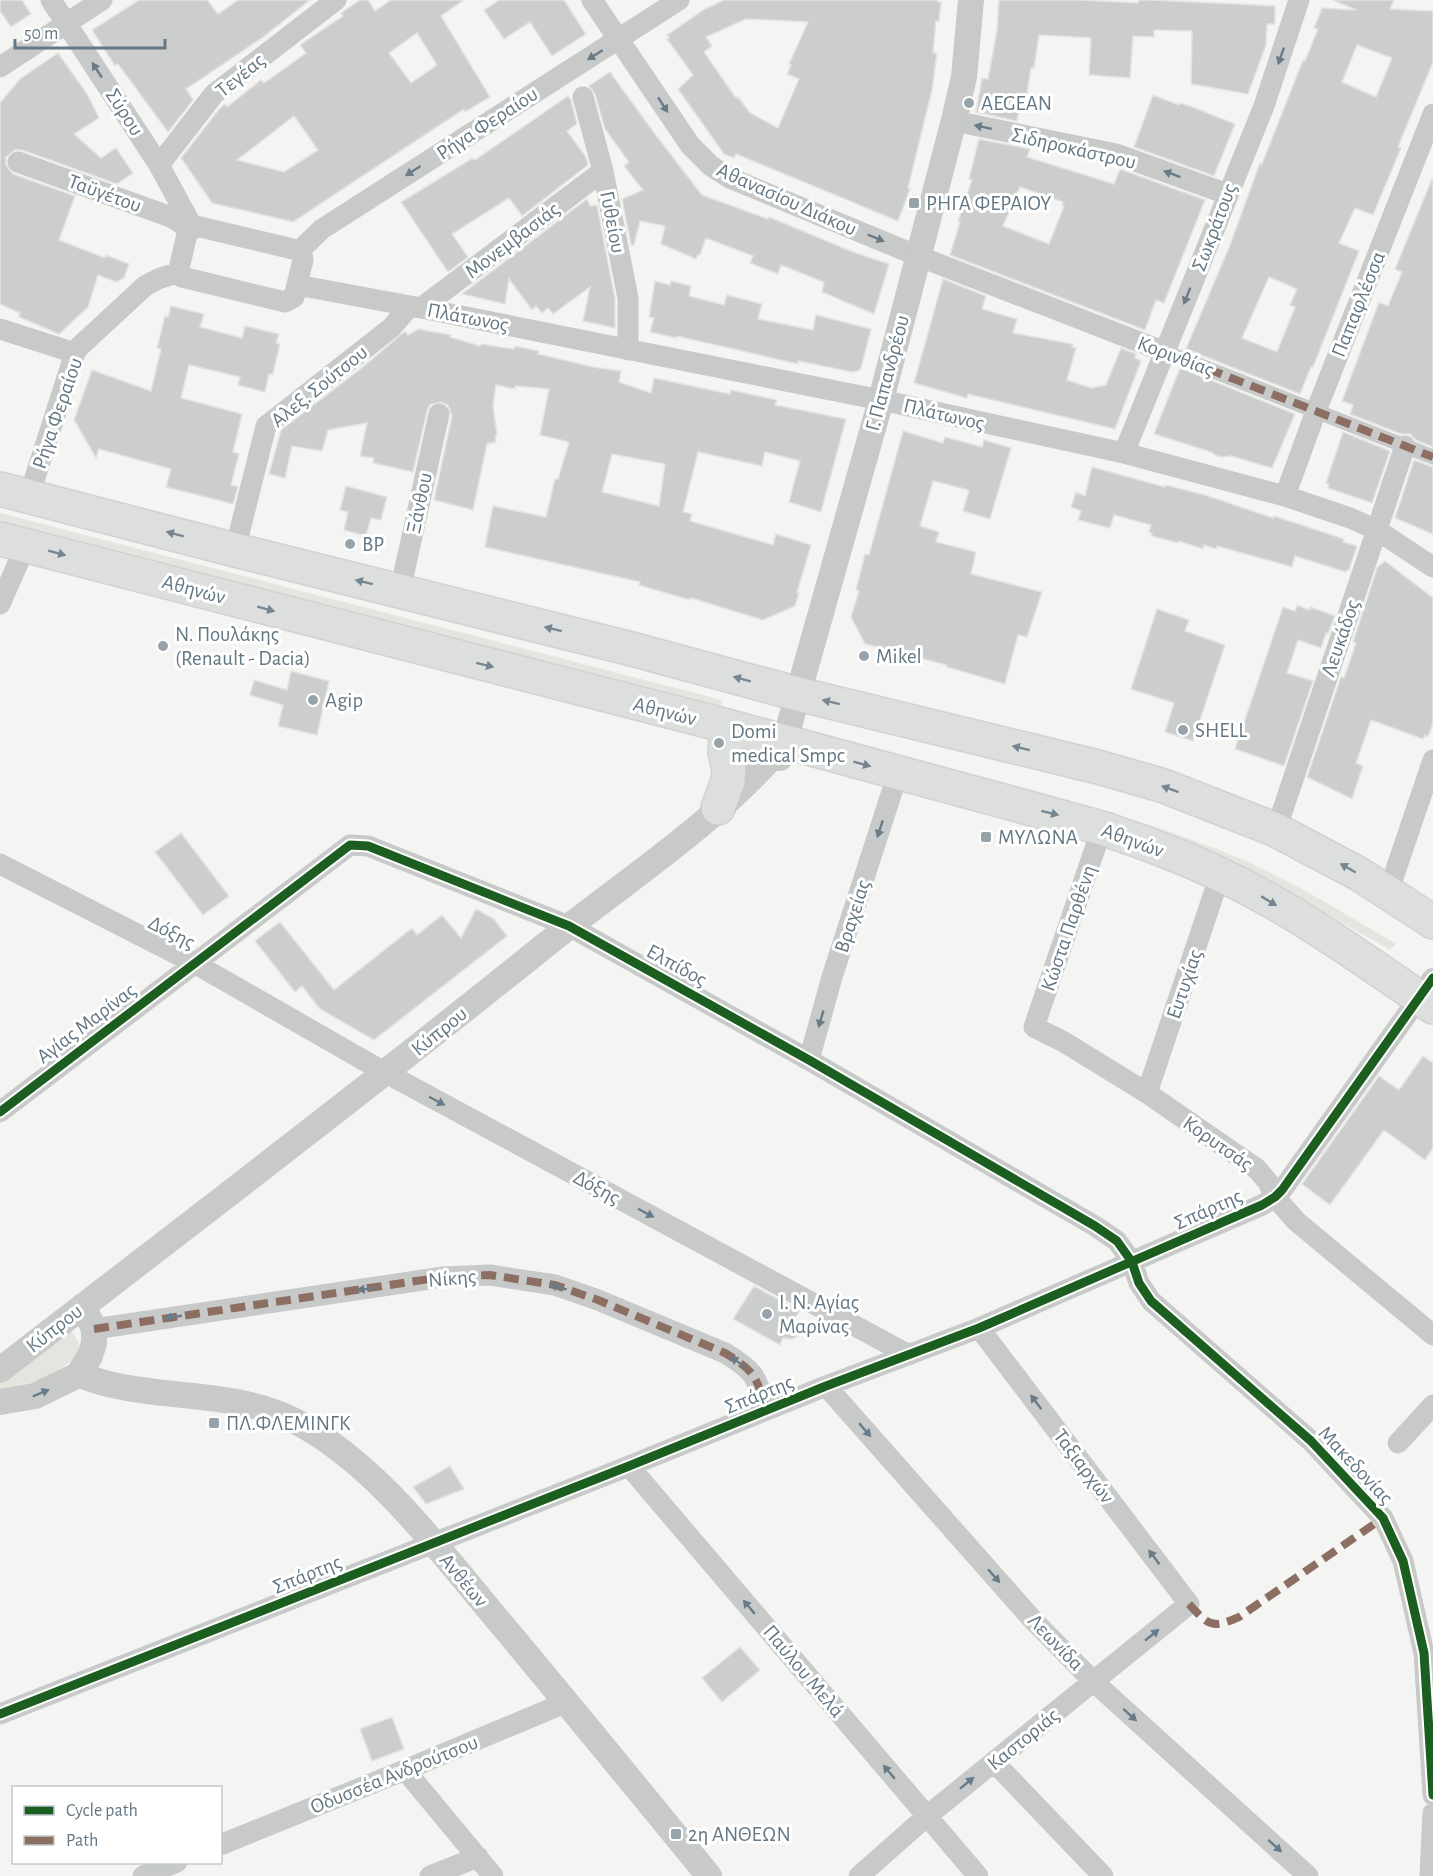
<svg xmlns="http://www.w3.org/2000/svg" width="1433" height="1876" viewBox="0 0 1433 1876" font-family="'Alegreya Sans',sans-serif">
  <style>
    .green { fill: #e3e6df }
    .building { fill: #cccece; stroke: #e3e3e2; stroke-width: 1.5; fill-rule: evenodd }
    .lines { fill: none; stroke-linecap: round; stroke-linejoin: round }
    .trunk-casing { stroke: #d1d2d2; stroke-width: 36 }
    .pedestrian { stroke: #c8caca; stroke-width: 15 }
    .minor { stroke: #c8caca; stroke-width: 21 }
    .tertiary { stroke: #c8caca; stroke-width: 26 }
    .trunk { stroke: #dddede; stroke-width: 33 }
    .quiet { stroke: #8d6e63; stroke-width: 8; stroke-dasharray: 15 8; stroke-linecap: butt }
    .cycleway-casing { stroke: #fff; stroke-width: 13 }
    .cycleway { stroke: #1b5e20; stroke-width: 9 }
    .oneway { fill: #687b88 }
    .oneway2 { fill: #758692 }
    .poi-dot { fill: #96a3aa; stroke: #fff; stroke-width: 2 }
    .labels { text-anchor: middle; stroke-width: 6; stroke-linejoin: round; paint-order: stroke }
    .street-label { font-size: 21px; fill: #637784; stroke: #fff }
    .poi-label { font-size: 21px; fill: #637784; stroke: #fff; text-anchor: start }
  </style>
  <rect width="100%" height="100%" fill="#f4f4f2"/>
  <!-- green -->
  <path class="green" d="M0,513L722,700L721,706L536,658L403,637L0,532Z
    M871,747C990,779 1110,807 1224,852C1285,876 1340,911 1396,944L1390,950L1280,887L1222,862L869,756Z
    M67,1322L79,1344L77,1357L24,1393L0,1394V1375Z"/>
  <!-- building -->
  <path class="building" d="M0,0H22L31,14L11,27L0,11Z
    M139,0H207L218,14L238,0H310L262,38L186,89L193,100L168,132L118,64L115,66L92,30Z
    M360,0H368L375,11L391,0H464L441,16L490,97L465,112L464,109L293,222L212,203L181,158L220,108L225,104L227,107L261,80L264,83L306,53L300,45L343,16L341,13ZM417,33L437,65L411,83L389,53ZM294,116L318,150L284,172L237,160Z
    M499,0H564L586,34L552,56L530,22L504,39L484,10Z
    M724,0H938V2H941L939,21H936L933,53H937L932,90L908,188L910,189L898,221L736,154L734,158L724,154L678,89L693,75L667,39L669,38L667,35L705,9ZM746,19L808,22L789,64L791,65L787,74L799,79L778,128L750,113L738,97L736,98L704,52L712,46L706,37Z
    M999,0H1083L1138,3L1139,0H1152L1275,6V24H1267L1266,45L1248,94L1191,84L1192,31L1154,30V37L1133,36L1130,78L1089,75L1091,38L1039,35L1034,68H1031L1024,112L1019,111L1017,121L976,112L982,78L988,79L997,30Z
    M1333,0H1394L1390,9L1433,11V62L1398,147L1401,148L1373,215L1355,208L1339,243L1359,251L1313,367H1311L1300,394L1186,349L1230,245L1260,163L1262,164L1303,60L1305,61L1318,29L1314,28L1322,8L1356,10ZM1357,45L1392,58L1376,97L1342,82ZM1269,277L1297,289L1290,305L1295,307L1277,352L1242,338Z
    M58,53L87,94L99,118L74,134L101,158L116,148L133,173L117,184L22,150H15L6,157V165L13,174L75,196L59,240L105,258L106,255L129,264L124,278L116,282L98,275L88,307L59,334L19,317L20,313L0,304V103L20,79Z
    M610,72L652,130L702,195L768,219L769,217L853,252L889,264L874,314L822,292L824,282L781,265L778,274L750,263L753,256L706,238L700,255H698L696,259L661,244L665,226L640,221L634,245H631L622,199L643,190L624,166L629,162L605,129L595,94L589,86Z
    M1153,95L1179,105L1180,103L1190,106L1235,124L1214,176L1134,147Z
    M568,96L571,100L577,124L567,131L586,157L588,165L522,216L509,198L452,234L468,257L448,272L401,202L473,158L475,160Z
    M979,139L1030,149L1027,157L1114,184L1120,169L1205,200L1164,303L1156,300L1145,330L950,255L960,222L958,221L972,180L969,179ZM1020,187L1063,202L1062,206H1064L1049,244L1003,226Z
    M1432,179H1433V447L1416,440L1410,434H1401L1350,414L1353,405L1342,401L1379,302L1388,306L1402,272L1395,269Z
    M587,199L590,206L597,205L615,299V328L583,321L590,287L553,314L548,308L542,313L536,306L532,310L509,279L505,304L462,294Z
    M943,279L986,296L982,309L1017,319L1013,333L1073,344L1072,347L1076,348L1067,380L1091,388L1106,385L1121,348L1136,354L1135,358L1141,361L1115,429L968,394L967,398L914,383Z
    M655,281L670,285L671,281L691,286L689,296L724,305L727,295L762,304L758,319L813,330L816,315L871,329L861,368L858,371L852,372L798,361V364L677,336L676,338L650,332L654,318L649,317Z
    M171,306L204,314L200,327L242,338L245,326L279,334L276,343L280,344L273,374H269L265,392L238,385L240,377L189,365L181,398L242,414L233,452L239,454L231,485L238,487L233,504L166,487L171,469L99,449L96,458L74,420L92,370L151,391L161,349L157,348L165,316L168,317Z
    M418,329L451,335L450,337L480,346L481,344L514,349L515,346L539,351L538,354L593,367L621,371L619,382L651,393L654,378L730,394L731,390L777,400L775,405L846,419L821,512L789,502L800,461L765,452L762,466L698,452L683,512L692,514L690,521L773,545L776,534L811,545L797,592L799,593L795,606L763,620L691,598L690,600L639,585L640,582L636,581L485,547L493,506L546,517L555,479H558L569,442L540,435L549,389L515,386V389L496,385L493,406L497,434L495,437L496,442L487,444L473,510L434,500L452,416L448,405L441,402L430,405L427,411L413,472L373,463L374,458L360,456L367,423L328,430L322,451L292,446L285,478L269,474L281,430L363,367L405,331L408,335ZM612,454L665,464L659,506L602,492Z
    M1180,368L1295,414L1272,468L1231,456L1223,457L1217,456L1211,452L1154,434Z
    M903,431L943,443L945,437L982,447L984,440L1011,448L990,519L963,511L969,490L933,481L920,526L939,532L936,542L976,552L971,574L1042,592L1027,637L1018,635L1005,684L947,667V665L865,644L851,617L859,591L856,590L865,554L869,555Z
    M1343,432L1390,451L1372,503L1328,488L1329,484L1326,483Z
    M1414,460L1433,467V534L1395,518Z
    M1092,467L1165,487V485L1205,495L1273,518L1274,516L1344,539L1343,542L1357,546L1349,570H1347L1346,572L1295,556L1292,567L1217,546L1216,549L1204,545L1203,549L1179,541V543L1151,536L1152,533L1149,532L1151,525L1114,515L1110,528L1078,520L1081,511L1071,507L1076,492L1085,496Z
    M346,486L387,497L381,520L371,518L366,536L344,530L348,512L340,510Z
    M1385,561L1433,598V723L1428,737L1425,735L1423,739L1371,720L1356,763L1363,766L1352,799L1307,777L1341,677L1344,678L1356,643L1353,642L1377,568Z
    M1297,605L1309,610L1310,607L1335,616L1328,634L1326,633L1321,648L1298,640L1287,673L1313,681L1284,766L1235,749L1283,607L1295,611Z
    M1157,609L1189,620L1185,631L1225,645L1193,741L1165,732L1174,703L1131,689Z
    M291,671L329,681L317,735L278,726L283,705L250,695L254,680L287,690Z
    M181,833L229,896L203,915L155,852Z
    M476,909L494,919L507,936L374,1040L320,1009L302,986L295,992L255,941L280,922L334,990L412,928L417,935L442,915L461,938Z
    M1423,1056L1433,1063V1148L1425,1160L1384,1130L1330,1205L1302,1184L1379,1076L1399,1090Z
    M754,1286L800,1311L795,1318L800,1326L801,1331L798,1336L792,1339L783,1338L780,1345L733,1319Z
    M450,1466L464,1489L426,1504L413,1487Z
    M740,1647L760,1670L722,1702L702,1678Z
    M392,1717L404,1749L372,1761L360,1729Z"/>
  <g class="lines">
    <!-- trunk casing -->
    <g class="trunk-casing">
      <path id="trunk" d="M0,489L235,550L628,648L798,694L1098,767L1164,786L1276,830L1359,874L1433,922
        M0,539L727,726L1102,828C1142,842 1182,856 1221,875C1296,910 1364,960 1433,1007
        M718,808L728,781L729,769L725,752L727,726"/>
    </g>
    <!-- pedestrian -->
    <path class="pedestrian" d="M1165,352L1433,457"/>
    <!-- minor -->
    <path class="minor" d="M51,0L159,165L193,228
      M592,0L690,145L711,166L730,178L918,256L1165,352
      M0,67L102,0
      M583,97L603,171L628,298V350
      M954,121L1116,154L1227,194
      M18,162L171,217L190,229
      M159,165L214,94L336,0
      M196,226L297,250L302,254L303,260L294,297L285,302L182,277L179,269L187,234Z
      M299,251L322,229L679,0
      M297,285L421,308L881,400L1124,453L1285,496L1350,518L1377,530L1433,567
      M421,308L603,171
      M0,329L75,353
      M1124,453L1264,106L1299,0
      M29,496L75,353L79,347L145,286L158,279L179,272
      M1285,496L1316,411L1433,114
      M235,550L266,426L391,328L410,306
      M400,591L439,414
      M0,604L26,545
      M1102,828L1034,1027L1064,1042L1147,1093L1257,1169L1268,1182L1275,1197L1296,1221L1433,1335
      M1276,830L1405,446
      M0,864L194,963L386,1073L909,1355
      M1388,893L1433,760
      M809,1060L832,977L898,773
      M1147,1093L1220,875
      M0,1112L350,845L368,846L569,926L809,1060L1095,1226L1117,1241L1132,1262L1139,1283L1151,1301L1311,1441L1383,1518L1403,1561L1424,1653L1433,1795
      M94,1329L443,1277L490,1275L555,1285L598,1300L725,1353C756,1372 756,1376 766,1410
      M826,1386L1032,1619L1094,1682L1308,1876
      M1398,1443L1433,1405
      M629,1466L978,1876
      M0,1714L629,1466L826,1386L979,1328L1262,1205L1275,1197L1282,1190L1433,978
      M994,1762L1103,1876
      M405,1770L493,1876
      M220,1845L405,1770L567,1702
      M143,1876L177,1862
      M430,1876L478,1857
      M859,1876L927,1816L1189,1604L979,1328
      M1430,1876L1433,1813"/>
    <!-- tertiary -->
    <path class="tertiary" d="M780,758L881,400L955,116L964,77L971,0
      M0,1370C182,1230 364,1091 543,947C625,881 717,823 785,742
      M78,1375C90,1378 101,1383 113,1385C173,1399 238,1392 295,1421C375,1463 435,1545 492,1613C565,1700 637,1788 709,1876
      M0,1402L35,1396L78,1375L90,1356L94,1343V1329L83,1306"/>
    <!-- trunk -->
    <use href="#trunk" class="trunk"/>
    <!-- quiet -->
    <path class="quiet" d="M1165,352L1433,457
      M94,1329L443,1277L490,1275L555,1285L598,1300L725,1353C756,1372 756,1376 766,1410
      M1189,1604C1209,1626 1212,1629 1239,1617L1383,1518"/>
    <!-- cycleway casing -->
    <g class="cycleway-casing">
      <path id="cycleway" d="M0,1112L350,845L368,846L569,926L809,1060L1095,1226L1117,1241L1132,1262L1139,1283L1151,1301L1311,1441L1383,1518L1403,1561L1424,1653L1433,1795
        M0,1714L629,1466L826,1386L979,1328L1262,1205L1275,1197L1282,1190L1433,978"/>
    </g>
    <!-- cycleway -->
    <use href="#cycleway" class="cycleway"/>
  </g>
  <!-- one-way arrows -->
  <defs><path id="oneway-solid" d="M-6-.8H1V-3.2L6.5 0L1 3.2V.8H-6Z" transform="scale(1.5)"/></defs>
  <g class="oneway">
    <use href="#oneway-solid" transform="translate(595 55) rotate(148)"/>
    <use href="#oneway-solid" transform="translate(1281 56) rotate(109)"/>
    <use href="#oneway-solid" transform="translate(97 70) rotate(-123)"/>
    <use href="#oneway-solid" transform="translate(663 105) rotate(57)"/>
    <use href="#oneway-solid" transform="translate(983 127) rotate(-168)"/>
    <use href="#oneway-solid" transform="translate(413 171) rotate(147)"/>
    <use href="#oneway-solid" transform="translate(1172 174) rotate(-160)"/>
    <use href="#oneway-solid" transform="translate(876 238) rotate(23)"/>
    <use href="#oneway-solid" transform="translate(1187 296) rotate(112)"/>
    <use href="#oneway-solid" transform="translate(880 829) rotate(108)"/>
    <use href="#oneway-solid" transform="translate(821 1019) rotate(106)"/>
    <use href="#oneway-solid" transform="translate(437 1101) rotate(28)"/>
    <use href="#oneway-solid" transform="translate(646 1213) rotate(28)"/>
    <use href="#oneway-solid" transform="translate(558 1287) rotate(-164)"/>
    <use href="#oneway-solid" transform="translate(366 1289) rotate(172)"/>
    <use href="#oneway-solid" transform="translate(173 1317) rotate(172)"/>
    <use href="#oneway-solid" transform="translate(738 1362) rotate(-145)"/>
    <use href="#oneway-solid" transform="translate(41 1393) rotate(-23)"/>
    <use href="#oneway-solid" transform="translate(1036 1402) rotate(-127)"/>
    <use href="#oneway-solid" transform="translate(865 1430) rotate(49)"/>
    <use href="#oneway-solid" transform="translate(1154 1557) rotate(-127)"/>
    <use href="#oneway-solid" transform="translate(994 1576) rotate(49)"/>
    <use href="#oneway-solid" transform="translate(749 1607) rotate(-130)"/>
    <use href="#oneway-solid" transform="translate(1152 1635) rotate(-39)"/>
    <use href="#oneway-solid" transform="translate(1130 1715) rotate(42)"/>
    <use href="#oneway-solid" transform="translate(889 1772) rotate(-130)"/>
    <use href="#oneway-solid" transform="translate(967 1783) rotate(-39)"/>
    <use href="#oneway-solid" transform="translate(1275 1846) rotate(42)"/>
  </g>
  <g class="oneway2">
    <use href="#oneway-solid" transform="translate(175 534) rotate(-165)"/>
    <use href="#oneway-solid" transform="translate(57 553) rotate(15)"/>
    <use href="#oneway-solid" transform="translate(364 582) rotate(-166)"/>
    <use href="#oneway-solid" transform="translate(266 609) rotate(15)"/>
    <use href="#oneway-solid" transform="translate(553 629) rotate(-166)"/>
    <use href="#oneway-solid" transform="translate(485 665) rotate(14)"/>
    <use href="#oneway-solid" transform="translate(742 679) rotate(-165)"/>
    <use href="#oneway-solid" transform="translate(831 702) rotate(-166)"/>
    <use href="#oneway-solid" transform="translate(1021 748) rotate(-166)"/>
    <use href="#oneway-solid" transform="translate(862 764) rotate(15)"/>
    <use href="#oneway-solid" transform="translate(1170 789) rotate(-160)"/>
    <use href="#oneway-solid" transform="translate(1050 813) rotate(14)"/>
    <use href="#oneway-solid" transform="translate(1348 868) rotate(-150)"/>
    <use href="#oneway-solid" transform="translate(1269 901) rotate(31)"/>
  </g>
  <!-- markers -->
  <g class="poi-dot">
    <circle cx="969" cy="103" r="6"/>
    <rect x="908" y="197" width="12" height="12" rx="3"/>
    <circle cx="350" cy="544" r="6"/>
    <circle cx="163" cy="646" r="6"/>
    <circle cx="864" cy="656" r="6"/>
    <circle cx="313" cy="700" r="6"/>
    <circle cx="1183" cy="730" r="6"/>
    <circle cx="719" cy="743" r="6"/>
    <rect x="980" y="831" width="12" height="12" rx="3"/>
    <circle cx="767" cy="1314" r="6"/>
    <rect x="208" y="1417" width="12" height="12" rx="3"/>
    <rect x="670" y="1828" width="12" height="12" rx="3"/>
  </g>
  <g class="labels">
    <!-- street labels -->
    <g class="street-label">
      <text transform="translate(240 75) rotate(-39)" y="7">Τεγέας</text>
      <text transform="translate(125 112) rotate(57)" y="7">Σύρου</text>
      <text transform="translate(487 123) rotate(-33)" y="7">Ρήγα Φεραίου</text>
      <text transform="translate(1074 148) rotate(13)" y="7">Σιδηροκάστρου</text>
      <text transform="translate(105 193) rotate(20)" y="7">Ταϋγέτου</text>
      <text transform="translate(787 199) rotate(24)" y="7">Αθανασίου Διάκου</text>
      <text transform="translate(613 222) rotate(79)" y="7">Γυθείου</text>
      <text transform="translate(1214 227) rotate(-69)" y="7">Σωκράτους</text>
      <text transform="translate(512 240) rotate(-37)" y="7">Μονεμβασιάς</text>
      <text transform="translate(1358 304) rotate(-68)" y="7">Παπαφλέσσα</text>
      <text transform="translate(468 317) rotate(11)" y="7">Πλάτωνος</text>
      <text transform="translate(1176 356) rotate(21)" y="7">Κορινθίας</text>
      <text transform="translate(887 373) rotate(-75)" y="7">Γ. Παπανδρέου</text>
      <text transform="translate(319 386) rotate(-39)" y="7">Αλεξ. Σούτσου</text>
      <text transform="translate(57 413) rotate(-71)" y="7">Ρήγα Φεραίου</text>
      <text transform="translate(944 414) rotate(13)" y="7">Πλάτωνος</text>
      <text transform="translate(419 503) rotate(-78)" y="7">Ξάνθου</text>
      <text transform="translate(194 589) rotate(15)" y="7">Αθηνών</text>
      <text transform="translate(1340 638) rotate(-71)" y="7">Λευκάδος</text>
      <text transform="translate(665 711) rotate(14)" y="7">Αθηνών</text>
      <text transform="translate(1133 840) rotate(20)" y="7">Αθηνών</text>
      <text transform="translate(852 916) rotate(-72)" y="7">Βραχείας</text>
      <text transform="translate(1068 928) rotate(-71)" y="7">Κώστα Παρθένη</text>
      <text transform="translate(172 932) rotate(27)" y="7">Δόξης</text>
      <text transform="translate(677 965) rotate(29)" y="7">Ελπίδος</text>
      <text transform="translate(1184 984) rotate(-71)" y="7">Ευτυχίας</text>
      <text transform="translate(86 1023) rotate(-37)" y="7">Αγίας Μαρίνας</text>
      <text transform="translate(439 1031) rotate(-39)" y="7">Κύπρου</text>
      <text transform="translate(1218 1143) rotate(35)" y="7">Κορυτσάς</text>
      <text transform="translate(597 1187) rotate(28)" y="7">Δόξης</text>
      <text transform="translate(1208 1209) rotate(-24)" y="7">Σπάρτης</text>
      <text transform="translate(452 1278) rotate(-5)" y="7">Νίκης</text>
      <text transform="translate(54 1328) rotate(-38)" y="7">Κύπρου</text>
      <text transform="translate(759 1394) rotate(-22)" y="7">Σπάρτης</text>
      <text transform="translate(1356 1465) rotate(47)" y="7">Μακεδονίας</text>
      <text transform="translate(1084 1466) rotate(53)" y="7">Ταξιαρχών</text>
      <text transform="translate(307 1574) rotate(-22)" y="7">Σπάρτης</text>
      <text transform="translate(464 1580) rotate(50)" y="7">Ανθέων</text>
      <text transform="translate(1056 1642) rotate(46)" y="7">Λεωνίδα</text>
      <text transform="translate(804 1671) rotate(50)" y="7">Παύλου Μελά</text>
      <text transform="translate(1023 1739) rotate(-39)" y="7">Καστοριάς</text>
      <text transform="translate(394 1774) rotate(-22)" y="7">Οδυσσέα Ανδρούτσου</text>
    </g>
    <!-- poi labels -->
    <g class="poi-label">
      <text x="981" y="110">AEGEAN</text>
      <text x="926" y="210">ΡΗΓΑ ΦΕΡΑΙΟΥ</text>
      <text x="362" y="551">BP</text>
      <text x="175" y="641">Ν. Πουλάκης<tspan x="175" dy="24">(Renault - Dacia)</tspan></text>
      <text x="876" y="663">Mikel</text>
      <text x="325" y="707">Agip</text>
      <text x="1195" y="737">SHELL</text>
      <text x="731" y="738">Domi<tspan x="731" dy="24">medical Smpc</tspan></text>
      <text x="998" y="844">ΜΥΛΩΝΑ</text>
      <text x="779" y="1309">Ι. Ν. Αγίας<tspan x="779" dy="24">Μαρίνας</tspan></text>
      <text x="226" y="1430">ΠΛ.ΦΛΕΜΙΝΓΚ</text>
      <text x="688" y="1841">2η ΑΝΘΕΩΝ</text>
    </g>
  </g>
  <!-- legend -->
  <rect x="12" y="1786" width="210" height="78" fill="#ffffff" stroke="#c1c9ce" stroke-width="1.5"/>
  <rect x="24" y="1806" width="30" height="9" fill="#1b5e20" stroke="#c1c9ce" stroke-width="1.5"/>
  <text x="66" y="1816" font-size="18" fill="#637784">Cycle path</text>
  <rect x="24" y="1836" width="30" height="9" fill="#8d6e63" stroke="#c1c9ce" stroke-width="1.5"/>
  <text x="66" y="1846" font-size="18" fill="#637784">Path</text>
  <!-- scale -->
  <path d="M15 39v9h150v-9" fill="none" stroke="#637784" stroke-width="3"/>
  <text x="24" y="39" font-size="18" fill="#637784" stroke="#ffffff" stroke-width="4.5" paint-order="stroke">50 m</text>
</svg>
